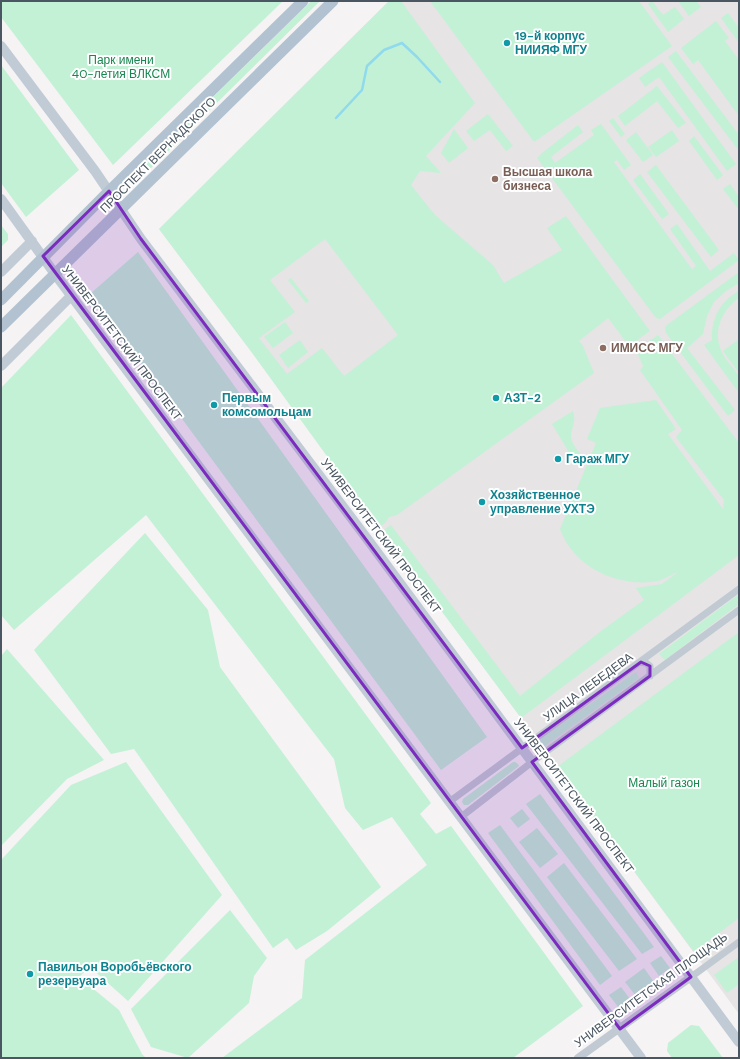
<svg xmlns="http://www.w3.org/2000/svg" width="740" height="1059" viewBox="0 0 740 1059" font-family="'DM Sans',sans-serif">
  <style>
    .education { fill: #e6e4e5 }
    .green { fill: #c3f1d5; fill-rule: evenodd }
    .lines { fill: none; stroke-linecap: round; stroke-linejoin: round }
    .stream { stroke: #90daee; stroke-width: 2.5 }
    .minor { stroke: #c1cad2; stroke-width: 7 }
    .tertiary { stroke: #c1cad2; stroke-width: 8 }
    .secondary { stroke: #c1cbd6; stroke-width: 10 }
    .primary { stroke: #b3c2d1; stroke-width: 11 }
    .marked { fill: #7b2cbf; fill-opacity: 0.2; stroke: #7b2cbf; stroke-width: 3; stroke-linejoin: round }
    .culture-dot { fill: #0f9aa8; stroke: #fff; stroke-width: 1.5 }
    .education-dot { fill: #8d6e63; stroke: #fff; stroke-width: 1.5 }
    .labels { text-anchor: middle; stroke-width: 4; stroke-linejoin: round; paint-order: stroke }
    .culture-label { font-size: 12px; font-weight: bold; fill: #0d838f; stroke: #fff; text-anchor: start }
    .park-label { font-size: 12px; fill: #17864f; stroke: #fff }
    .street-label { font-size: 12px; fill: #4a5661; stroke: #fff }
    .education-label { font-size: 12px; font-weight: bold; fill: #785e54; stroke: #fff; text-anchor: start }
  </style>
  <rect width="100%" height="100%" fill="#f5f3f3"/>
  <!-- education -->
  <path class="education" d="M389,1H739V1014L253,354L159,229Z"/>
  <!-- green -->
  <path class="green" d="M1,1H283L113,165L1,17Z
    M311,1H320L151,168L146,167V163Z
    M389,1H401L475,103L426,156L441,173L420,171L411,185L435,215L493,265L504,283L562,250L547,228L566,216L650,331L629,346L608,318L579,341L583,346L594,373L397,515L389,517L386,522L379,528L253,354L159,229ZM325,239L398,335L344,376L322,348L287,374L259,338L295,312L270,280Z
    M430,1H639L672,46L534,142Z
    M652,1L663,15L675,7L684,19L668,32L648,4Z
    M678,1H696L701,7L689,16Z
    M728,13L739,28V43L721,18Z
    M716,21L729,38L725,41L739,60V116L698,60L693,64L681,48Z
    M676,51L739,135V151L668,57Z
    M662,62L736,164L727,171L659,77L645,87L639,78Z
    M1,65L79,170L26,217L1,183Z
    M657,86L686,123L678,128L657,101L625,126L618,116Z
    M488,114L513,146L506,151L490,130L474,141L466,131Z
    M613,118L625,134L621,137L609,121Z
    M601,124L631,165L624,170L617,160L614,162L692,269L696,266L670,229L677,224L710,271L734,253L739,260L660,319L656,318L537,158L542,153L578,125L583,132L551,157L555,163L594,135L591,130Z
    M454,129L468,148L449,163L441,153Z
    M672,130L679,141L656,157L648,147Z
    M636,132L653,155L643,162L626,140Z
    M694,136L723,175L717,180L689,141Z
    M656,165L719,250L711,257L647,172Z
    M640,174L669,214L662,219L633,180Z
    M730,184L739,197V210L723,189Z
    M1,225L8,234V240L1,247Z
    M138,252L487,737L441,770L90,294Z
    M739,272V283L726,291L714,302L707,316L703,334L687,348L735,410L728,416L666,333L665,328L667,325Z
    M291,278L309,301L306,303L288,280Z
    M739,291V298C720,311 711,335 724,356C728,363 736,370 739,377C740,381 739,388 739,393L704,345L712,340C711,319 720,301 739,291Z
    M71,315L431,803L420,814L436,834L451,826L583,1006L513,1058H222L302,998L305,960L427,865L392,817L363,830L345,808L334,759L146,515L14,630L1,615V388Z
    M285,322L293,333L273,348L264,337Z
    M658,335L739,443V555L521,718L382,531L391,525L520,696L601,631L644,600L636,588L662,584L678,572C672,574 665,579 658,581C619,588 574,568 560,529L596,443L587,439L600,408L656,400L676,429L668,434L723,509L724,500L676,437L682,430L640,370L643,366L636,350Z
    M739,339V373L723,351Z
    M300,340L308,352L288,368L279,355Z
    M573,411C579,429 561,432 580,453L576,464L552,424Z
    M145,533L208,610L220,667L381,887L327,931L296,950L287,938L273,948L134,749L111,754L34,650Z
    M739,594V604L665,660L659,654Z
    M739,632V918L694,952L557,767Z
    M7,649L104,760L67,779L1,846V656Z
    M636,672L639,678L542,748L539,746L537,744L538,741Z
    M126,762L222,895L128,1001L90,967L79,977L119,1010L142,1054L146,1058H1V860L71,785Z
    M513,762H515L518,764L519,766L468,805H464L462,802L463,799Z
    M540,794L654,947L642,954L526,804Z
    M522,809L530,819L518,828L510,818Z
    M500,825L612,976L600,985L488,833Z
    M537,828L558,854L540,868L519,842Z
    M564,863L637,959L619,971L547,877Z
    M230,910L267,958L254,976L249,1003L188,1058L151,1047L131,1009Z
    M661,956L670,968L659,976L650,963Z
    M739,957V984L727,993L714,975Z
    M644,968L654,982L636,996L625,982Z
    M621,987L630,999L619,1008L609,995Z
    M691,1025L699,1026L723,1058H672L667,1051L668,1043Z"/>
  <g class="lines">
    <!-- stream -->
    <path class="stream" d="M336,118L362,90L367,66L384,50L402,43L417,57L440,82"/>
    <!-- minor -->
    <path class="minor" d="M641,662L646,663L650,666V676
      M449,802L739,589
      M461,817L532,762L739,610
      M691,977L739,942"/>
    <!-- tertiary -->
    <path class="tertiary" d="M578,1058L691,977"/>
    <!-- secondary -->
    <path class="secondary" d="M1,46L95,171L141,239L368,540L739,1042
      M1,199L55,274L641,1058
      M1,272L32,241
      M1,366L71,296"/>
    <!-- primary -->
    <path class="primary" d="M1,300L109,191L303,1
      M1,327L333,1"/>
  </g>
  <!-- marked area -->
  <path class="marked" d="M109,191L141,239L522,748L641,662L650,666V676L532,762L691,977L620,1029L43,256Z"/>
  <!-- markers -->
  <g class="culture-dot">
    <circle cx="507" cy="43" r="4"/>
    <circle cx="496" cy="398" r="4"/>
    <circle cx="214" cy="405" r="4"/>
    <circle cx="558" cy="459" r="4"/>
    <circle cx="482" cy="502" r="4"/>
    <circle cx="30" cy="974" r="4"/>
  </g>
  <g class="education-dot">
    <circle cx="495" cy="179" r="4"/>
    <circle cx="603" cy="348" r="4"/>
  </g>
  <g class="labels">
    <!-- culture labels -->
    <g class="culture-label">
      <text x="515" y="40">19-й корпус<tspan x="515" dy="14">НИИЯФ МГУ</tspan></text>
      <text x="222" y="402">Первым<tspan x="222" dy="14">комсомольцам</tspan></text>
      <text x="504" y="402">АЗТ-2</text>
      <text x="566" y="463">Гараж МГУ</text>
      <text x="490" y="499">Хозяйственное<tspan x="490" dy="14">управление УХТЭ</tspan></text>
      <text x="38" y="971">Павильон Воробьёвского<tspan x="38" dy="14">резервуара</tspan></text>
    </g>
    <!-- park labels -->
    <g class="park-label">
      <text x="121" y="64">Парк имени<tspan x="121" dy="14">40-летия ВЛКСМ</tspan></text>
      <text x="664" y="787">Малый газон</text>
    </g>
    <!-- street labels -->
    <g class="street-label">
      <text transform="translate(158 155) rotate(-45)" y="4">ПРОСПЕКТ ВЕРНАДСКОГО</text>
      <text transform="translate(122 343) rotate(53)" y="4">УНИВЕРСИТЕТСКИЙ ПРОСПЕКТ</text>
      <text transform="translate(381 536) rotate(53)" y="4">УНИВЕРСИТЕТСКИЙ ПРОСПЕКТ</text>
      <text transform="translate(588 687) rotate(-36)" y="4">УЛИЦА ЛЕБЕДЕВА</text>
      <text transform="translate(574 796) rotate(53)" y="4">УНИВЕРСИТЕТСКИЙ ПРОСПЕКТ</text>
      <text transform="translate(651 990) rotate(-36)" y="4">УНИВЕРСИТЕТСКАЯ ПЛОЩАДЬ</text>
    </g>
    <!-- education labels -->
    <g class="education-label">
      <text x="503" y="176">Высшая школа<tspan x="503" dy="14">бизнеса</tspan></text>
      <text x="611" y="352">ИМИСС МГУ</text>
    </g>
  </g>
  <!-- border -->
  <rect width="740" height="1059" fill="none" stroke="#4a5661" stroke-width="4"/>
</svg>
